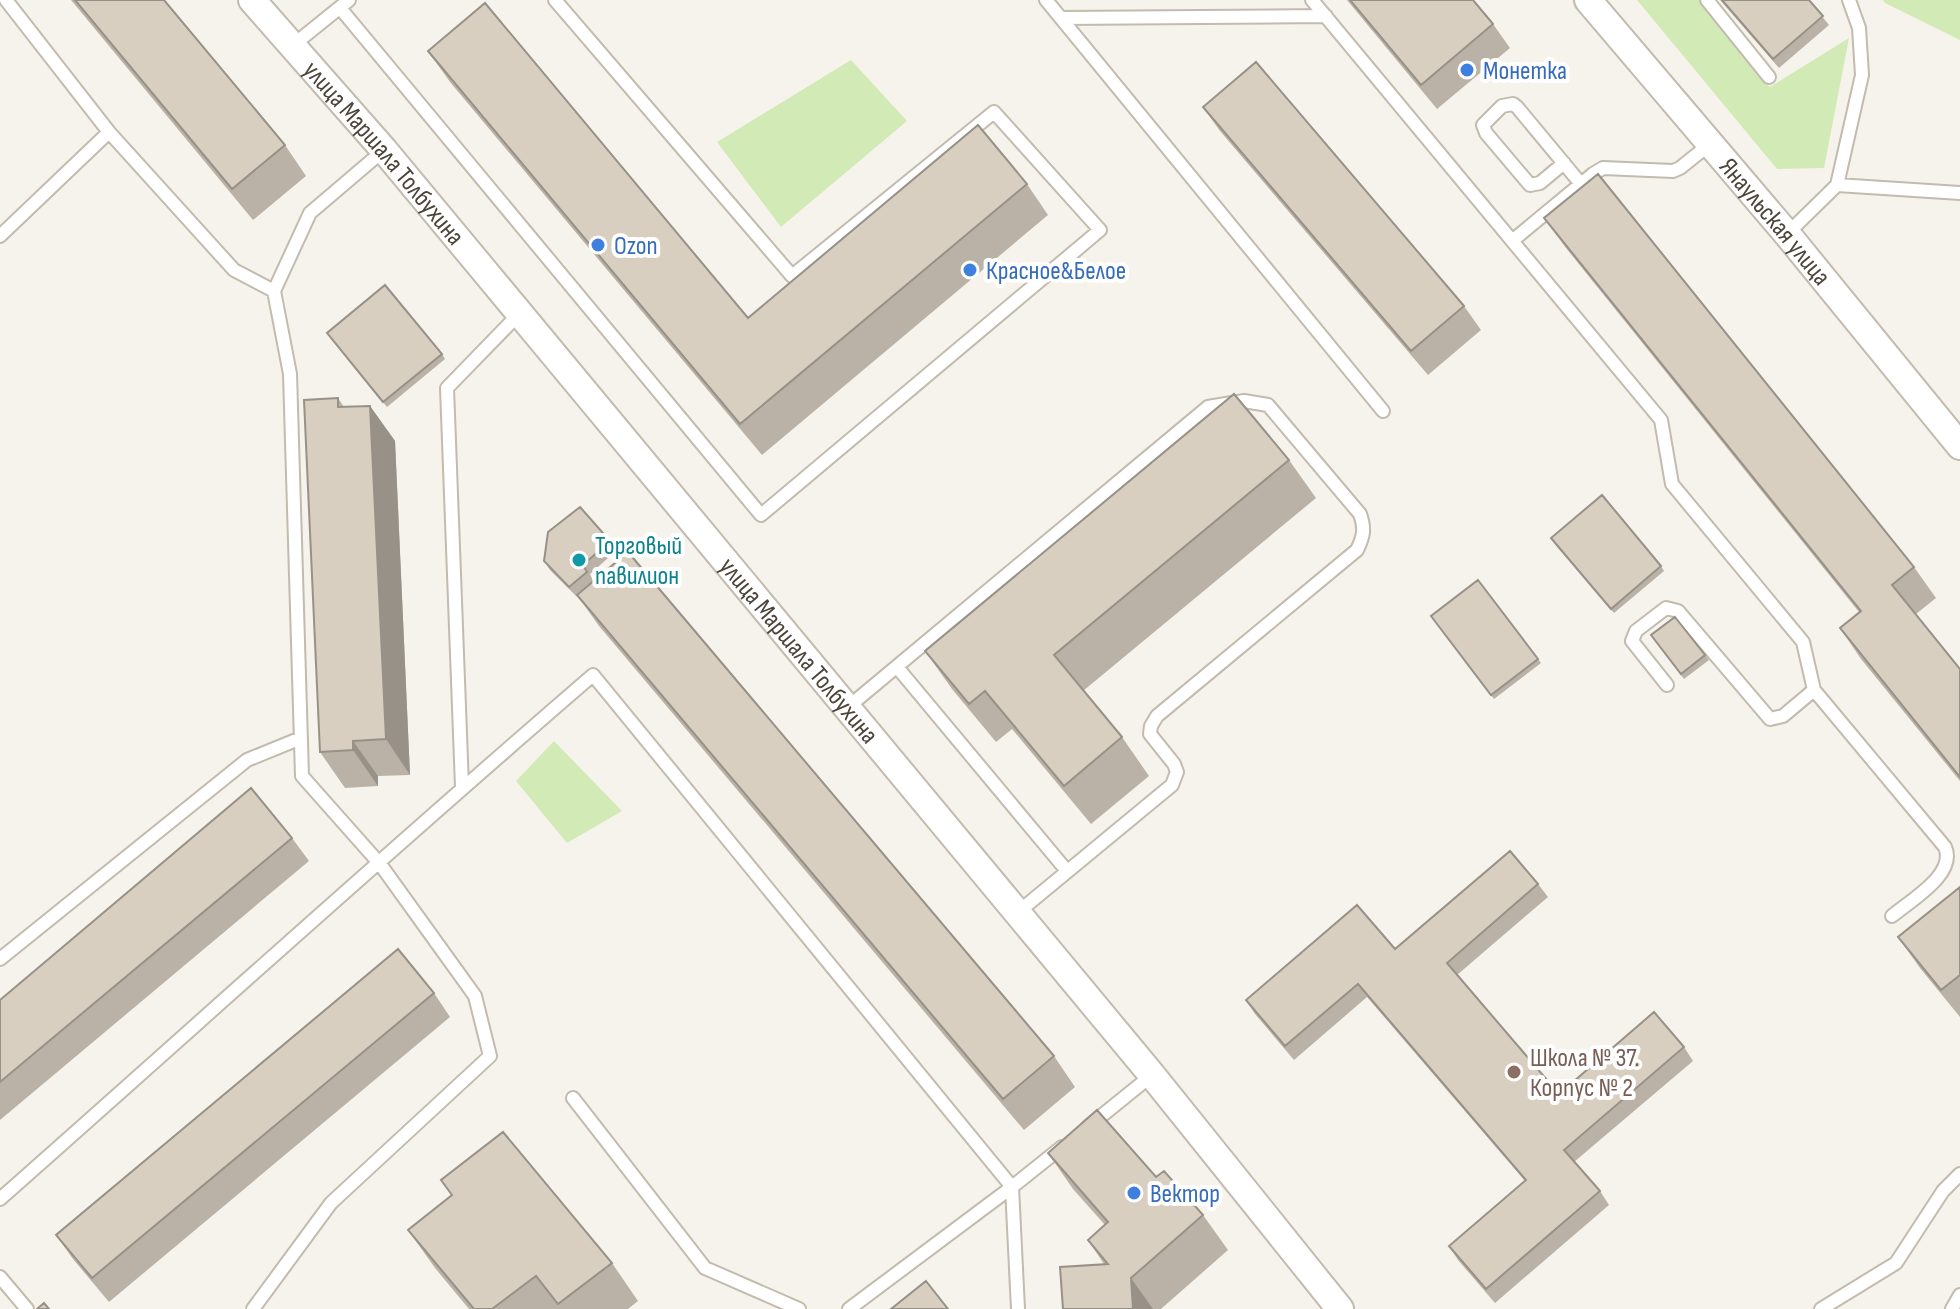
<svg xmlns="http://www.w3.org/2000/svg" width="1960" height="1309" viewBox="0 0 1960 1309" font-family="'Sofia Sans Condensed',sans-serif">
  <style>
    .green { fill: #d2eab5 }
    .lines { fill: none; stroke-linecap: round; stroke-linejoin: round }
    .lane-casing { stroke: #c2bbae; stroke-width: 16 }
    .street-casing { stroke: #c2bbae; stroke-width: 30 }
    .lane { stroke: #fff; stroke-width: 12 }
    .street { stroke: #fff; stroke-width: 26 }
    .wall { fill: #bab2a6 }
    .shaded-wall { fill: #979187 }
    .building { fill: #d8cfc1; stroke: #979187; stroke-width: 2 }
    .shop-dot { fill: #3f7fe0; stroke: #fff; stroke-width: 3 }
    .culture-dot { fill: #0f9aa8; stroke: #fff; stroke-width: 3 }
    .education-dot { fill: #8d6e63; stroke: #fff; stroke-width: 3 }
    .labels { text-anchor: middle; stroke-width: 8; stroke-linejoin: round; paint-order: stroke }
    .shop-label { font-size: 26px; fill: #366cbe; stroke: #fff; text-anchor: start }
    .street-label { font-size: 26px; fill: #4b4439; stroke: #fff }
    .culture-label { font-size: 26px; fill: #0d838f; stroke: #fff; text-anchor: start }
    .education-label { font-size: 26px; fill: #785e54; stroke: #fff; text-anchor: start }
  </style>
  <rect width="100%" height="100%" fill="#f6f3ec"/>
  <!-- green -->
  <path class="green" d="M1637,0H1699L1770,87L1849,38L1824,168L1777,169Z
    M1883,0H1960V40L1885,3Z
    M851,60L907,121L781,227L717,142Z
    M554,741L622,811L567,843L516,781Z"/>
  <g class="lines">
    <!-- lane casing -->
    <g class="lane-casing">
      <path id="lane" d="M6,0L109,132L234,270L274,291
        M1046,0L1383,411
        M1312,0L1661,420L1672,484L1803,642L1814,690L1945,847C1957,874 1911,900 1892,916
        M1707,0L1769,77
        M340,8L761,515L1100,230L994,112L792,276L555,0
        M1062,18L1326,16
        M292,46L349,0
        M1564,163L1540,183L1530,185L1486,133L1483,125L1502,106L1513,104L1517,107L1581,184
        M1837,185L1862,75L1859,28L1849,0
        M1787,234L1837,185L1960,193
        M0,236L109,132
        M1512,241L1593,174L1603,168L1673,171L1680,168L1710,144
        M897,667L1067,871
        M1667,685L1632,641L1636,631L1666,608L1678,611L1770,719L1783,716L1814,690
        M847,708L1208,407L1244,401L1268,405L1360,514C1365,528 1364,536 1357,550L1157,716L1151,726L1150,734L1174,764L1177,772L1172,785L1017,913
        M462,787L447,388L518,315
        M0,959L247,760L301,738
        M573,1098L705,1268L799,1309
        M1089,1126L1152,1075
        M1012,1187L1018,1309
        M0,1199C198,1024 393,847 593,675L1012,1187L1062,1147
        M0,1277L27,1309
        M253,1309L331,1203L490,1056L475,996L380,864L302,776L290,374L274,291L310,213L384,150
        M849,1309L1012,1187
        M1821,1309L1896,1263L1943,1191L1960,1174
        M1952,1309L1960,1295"/>
    </g>
    <!-- street casing -->
    <g class="street-casing">
      <g id="street">
        <path id="s1" d="M252,0L384,150L1152,1075L1340,1309"/>
        <path id="s2" d="M1588,0L1787,234L1960,446"/>
      </g>
    </g>
    <!-- lane -->
    <use href="#lane" class="lane"/>
    <!-- street -->
    <use href="#street" class="street"/>
  </g>
  <!-- wall -->
  <path class="wall" d="M71,0H164L285,145L306,176L253,220Z
    M1347,0H1473L1493,24L1510,48L1437,109Z
    M1720,0H1809L1829,25L1779,68Z
    M428,51L748,318L1027,184L1048,215L762,455L450,82Z
    M1203,107L1464,306L1481,330L1428,375L1220,131Z
    M1544,218L1914,567L1936,598L1916,614L1960,669V781L1861,659L1840,628L1859,612L1566,248Z
    M327,333L442,354L445,359L387,407Z
    M338,398L344,407L370,406L395,441L410,775L378,776V786L345,788L320,752Z
    M1289,460L1316,498L1083,691L1122,737L1149,776L1091,824L1012,729L996,742L952,689L925,651Z
    M610,541L617,550L590,574L593,581L576,596L550,570L544,561Z
    M1554,543L1661,566L1664,571L1614,613Z
    M1478,580L1541,663L1494,699L1431,616Z
    M577,595L1054,1056L1075,1087L1024,1130L599,626Z
    M1675,617L1709,660L1684,679L1651,635Z
    M292,838L309,861L0,1120V1000Z
    M1538,884L1548,897L1457,975L1559,1094L1684,1047L1693,1061L1574,1162L1600,1191L1609,1205L1495,1303L1458,1260L1449,1246L1525,1181L1367,997L1294,1060L1255,1014L1246,1000L1395,949Z
    M1960,887V1017L1920,968L1898,937Z
    M434,993L450,1017L109,1302L73,1259L56,1235Z
    M1048,1153L1156,1177L1203,1215L1228,1250L1161,1309H1063L1104,1264L1088,1240L1105,1225L1073,1189Z
    M441,1180L612,1263L638,1301L628,1309H469L435,1268L408,1230L452,1196Z"/>
  <!-- shaded-wall -->
  <path class="shaded-wall" d="M370,406L395,441L410,775L386,739Z
    M353,741L378,776V786L353,750Z
    M1131,1278L1153,1309H1133Z"/>
  <!-- building -->
  <path class="building" d="M75,0H164L285,145L232,189Z
    M1350,0H1473L1493,24L1421,85Z
    M1722,0H1809L1823,16L1773,59Z
    M485,3L748,318L978,125L1027,184L740,424L428,51Z
    M1256,62L1464,306L1411,351L1203,107Z
    M1598,174L1914,567L1892,585L1960,669V777L1840,628L1861,611L1544,218Z
    M385,285L442,354L383,402L327,333Z
    M1234,394L1289,460L1054,655L1122,737L1064,786L985,691L969,704L925,651Z
    M338,398V407L370,406L386,739L353,741V750L320,752L304,400Z
    M1602,495L1661,566L1611,609L1551,538Z
    M580,507L610,541L583,565L587,572L569,587L544,561L548,532Z
    M628,552L1054,1056L1003,1099L577,595Z
    M1478,580L1538,659L1491,695L1431,616Z
    M1675,617L1705,655L1681,674L1651,635Z
    M251,788L292,838L0,1082V1000Z
    M1510,851L1538,884L1447,963L1559,1094L1654,1012L1684,1047L1564,1150L1600,1191L1486,1289L1449,1246L1526,1180L1358,984L1285,1046L1246,1000L1357,905L1395,949Z
    M1960,887V975L1941,990L1898,937Z
    M398,949L434,993L92,1278L56,1235Z
    M1097,1110L1156,1177L1164,1171L1203,1215L1131,1278L1133,1309H1063L1060,1267L1108,1264L1088,1240L1108,1222L1048,1153Z
    M503,1132L612,1263L558,1304L536,1276L492,1309H474L408,1230L452,1195L441,1180Z
    M926,1281L948,1309H891Z
    M44,1303L49,1309H37Z"/>
  <!-- markers -->
  <g class="shop-dot">
    <circle cx="1467" cy="70" r="8"/>
    <circle cx="598" cy="245" r="8"/>
    <circle cx="970" cy="270" r="8"/>
    <circle cx="1134" cy="1193" r="8"/>
  </g>
  <circle class="culture-dot" cx="579" cy="560" r="8"/>
  <circle class="education-dot" cx="1514" cy="1072" r="8"/>
  <g class="labels">
    <!-- shop labels -->
    <g class="shop-label">
      <text x="1483" y="79">Монетка</text>
      <text x="614" y="254">Ozon</text>
      <text x="986" y="279">Красное&amp;Белое</text>
      <text x="1150" y="1202">Вектор</text>
    </g>
    <!-- street labels -->
    <g class="street-label">
      <text dy="9" stroke="none"><textPath href="#s1" startOffset="202">улица Маршала Толбухина</textPath></text>
      <text dy="9" stroke="none"><textPath href="#s2" startOffset="290">Янаульская улица</textPath></text>
      <text dy="9" stroke="none"><textPath href="#s1" startOffset="850">улица Маршала Толбухина</textPath></text>
    </g>
    <!-- culture labels -->
    <g class="culture-label">
      <text x="595" y="554">Торговый<tspan x="595" dy="30">павилион</tspan></text>
    </g>
    <!-- education labels -->
    <g class="education-label">
      <text x="1530" y="1066">Школа № 37.<tspan x="1530" dy="30">Корпус № 2</tspan></text>
    </g>
  </g>
</svg>
